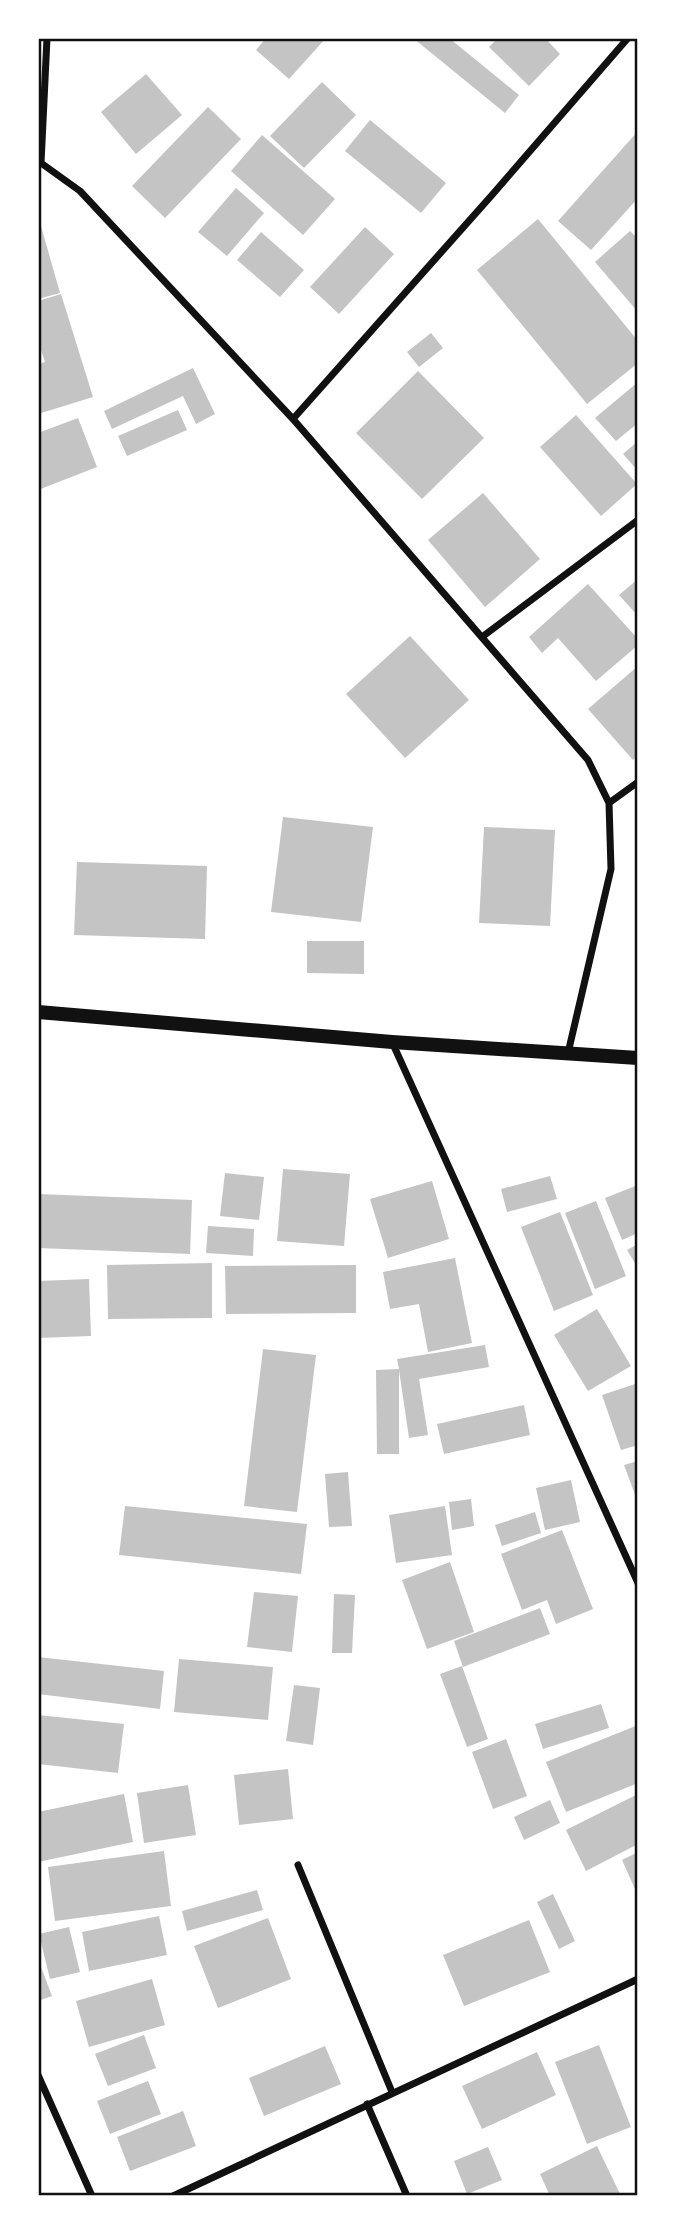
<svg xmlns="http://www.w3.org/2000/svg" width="676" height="2234" viewBox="0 0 676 2234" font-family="'Noto Sans',sans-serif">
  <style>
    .building { fill: #c4c4c4 }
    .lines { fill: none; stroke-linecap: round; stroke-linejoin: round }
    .minor { stroke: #111; stroke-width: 7 }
    .secondary { stroke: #111; stroke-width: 14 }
    .neatline { fill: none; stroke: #111; stroke-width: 2.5 }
  </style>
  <rect width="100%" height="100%" fill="#fff"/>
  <!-- building -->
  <path class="building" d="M266,38H326L289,79L256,50Z
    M413,38H449L519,95L505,113Z
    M498,38H545L560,54L529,86L489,47Z
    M146,74L182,115L136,154L101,112Z
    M322,82L356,115L304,168L270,136Z
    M208,107L241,139L165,218L132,186Z
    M370,120L446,183L421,213L345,151Z
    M638,131V198L591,250L558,221Z
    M262,135L335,199L303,235L231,171Z
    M236,188L264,213L227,256L198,232Z
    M39,219L60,293L38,299V220Z
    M538,219L638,341V363L587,404L477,270Z
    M365,227L394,254L339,314L310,287Z
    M630,231L638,239V312L595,262Z
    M261,232L304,270L280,297L237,260Z
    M61,294L93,397L38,414V364L45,362L38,341V301Z
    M431,333L443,348L419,367L407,352Z
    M193,368L215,414L196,424L183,396L112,429L104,411Z
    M418,371L484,438L422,499L356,433Z
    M638,382V423L616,441L595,418Z
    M178,410L187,430L127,456L118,436Z
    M576,415L637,484L601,516L540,447Z
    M78,418L97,467L38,490V433Z
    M638,441V471L623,454Z
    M483,493L540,559L485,607L428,540Z
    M638,579V616L619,595Z
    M588,584L638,639V645L596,681L558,638L542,653L529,637Z
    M410,636L469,700L405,758L346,694Z
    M638,666V756L633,760L588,709Z
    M283,817L373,827L361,922L271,912Z
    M484,827L555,830L550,926L479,923Z
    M77,862L207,866L205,939L74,935Z
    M307,941H364V974L307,973Z
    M283,1169L350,1174L344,1246L277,1241Z
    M225,1173L264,1177L259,1220L220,1216Z
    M550,1176L557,1199L507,1212L501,1189Z
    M432,1181L449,1239L388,1258L370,1199Z
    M638,1185V1233L622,1240L605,1198Z
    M38,1194L192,1200L190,1254L38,1248Z
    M596,1201L626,1276L595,1289L565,1213Z
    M560,1212L593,1295L554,1311L521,1227Z
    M208,1226L254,1229L253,1256L206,1253Z
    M638,1244V1268L627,1250Z
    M455,1258L472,1343L428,1352L419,1304L390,1309L383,1272Z
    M212,1263V1318L108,1319L107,1265Z
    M356,1265V1313L226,1314L225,1266Z
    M89,1279L91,1336L38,1338V1281Z
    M597,1309L631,1366L588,1391L554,1335Z
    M485,1345L489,1367L419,1379L428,1435L409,1438L399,1370V1454H377L376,1370L399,1369L397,1359Z
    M263,1349L316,1355L297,1512L244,1506Z
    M638,1383V1445L621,1450L602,1395Z
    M524,1405L530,1435L444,1454L437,1424Z
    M638,1461V1500H637L624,1465Z
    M348,1472L352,1526L329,1527L325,1474Z
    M571,1480L580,1522L545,1530L536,1488Z
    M471,1499L474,1526L452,1530L449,1502Z
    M125,1506L307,1524L301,1574L119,1555Z
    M445,1506L452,1555L396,1563L389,1515Z
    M535,1512L541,1533L502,1546L495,1525Z
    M562,1530L593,1609L556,1624L547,1600L522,1610L501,1554Z
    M450,1562L474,1632L427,1649L402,1580Z
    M254,1592L298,1596L292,1652L247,1647Z
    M334,1594L355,1595L352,1653H332Z
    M540,1608L550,1634L463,1667L454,1641Z
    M38,1657L164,1671L160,1709L38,1694Z
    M179,1659L273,1667L268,1720L174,1712Z
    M462,1666L488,1739L467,1747L440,1674Z
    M294,1685L320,1688L313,1745L286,1741Z
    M601,1704L609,1728L543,1749L535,1724Z
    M38,1715L124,1724L118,1773L38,1764Z
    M638,1725V1783L566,1812L546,1762Z
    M506,1739L527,1796L493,1809L472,1752Z
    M288,1769L293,1819L239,1825L234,1775Z
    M188,1785L196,1835L144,1843L137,1793Z
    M124,1794L133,1842L38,1862V1812Z
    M638,1794V1844L586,1871L566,1830Z
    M550,1800L560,1823L524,1840L514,1817Z
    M164,1851L171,1906L55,1921L48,1867Z
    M638,1852V1887L635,1889L622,1860Z
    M257,1890L263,1910L187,1931L182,1911Z
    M553,1894L575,1941L559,1949L537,1902Z
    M159,1916L167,1955L89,1971L82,1932Z
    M268,1918L291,1979L218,2008L194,1946Z
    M529,1920L550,1972L464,2006L443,1955Z
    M69,1927L80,1972L50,1979L39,1934Z
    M38,1959L52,1996L38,2001Z
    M152,1979L165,2025L89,2047L76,2001Z
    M144,2035L156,2068L108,2086L95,2054Z
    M599,2045L631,2127L587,2144L555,2062Z
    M325,2046L341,2084L264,2116L249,2078Z
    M537,2052L556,2095L482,2129L462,2086Z
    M148,2081L161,2114L110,2134L97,2101Z
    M183,2111L196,2146L130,2171L117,2137Z
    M597,2146L621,2196H550L540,2174Z
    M488,2147L502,2180L467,2194L454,2161Z"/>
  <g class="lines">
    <!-- minor -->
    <path class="minor" d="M38,163H41L80,191L293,419L588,760L609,803L611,869L568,1053
      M41,163L47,38
      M293,419L492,195L628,38
      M482,637L638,520
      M609,803L638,782
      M392,1042L638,1583
      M298,1865L392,2092
      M38,2075L92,2196
      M367,2104L407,2196
      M173,2196L638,1979"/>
    <!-- secondary -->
    <path class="secondary" d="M38,1012L392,1042L638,1058"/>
  </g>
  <!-- border -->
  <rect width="676" height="2234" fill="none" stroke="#ffffff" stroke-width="80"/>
  <rect x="40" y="40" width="596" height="2154" class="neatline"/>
</svg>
